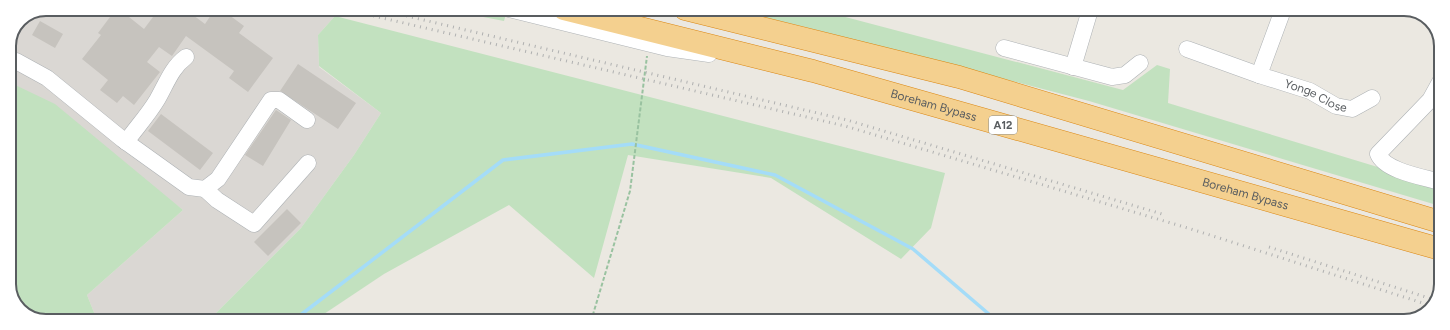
<svg xmlns="http://www.w3.org/2000/svg" width="1450" height="330" viewBox="0 0 1450 330" font-family="Figtree,sans-serif">
  <style>
    .industrial { fill: #dad7d3 }
    .green { fill: #c2e1bf }
    .lines { fill: none; stroke-linecap: round; stroke-linejoin: round }
    .stream { stroke: #a4dcf8; stroke-width: 3.5 }
    .building { fill: #c6c3be }
    .minor-casing { stroke: #aeb2b5; stroke-width: 17 }
    .highway-casing { stroke: #da8612; stroke-width: 23 }
    .path { stroke: #99c2a0; stroke-width: 2; stroke-dasharray: 4 2; stroke-linecap: butt }
    .minor { stroke: #fff; stroke-width: 16 }
    .highway { stroke: #f4d08f; stroke-width: 22 }
    .rail { stroke: #afb0b0; stroke-width: 3; stroke-dasharray: 1 5; stroke-linecap: butt }
    .labels { text-anchor: middle; stroke-width: 3.5; stroke-linejoin: round; paint-order: stroke }
    .shield { fill: #fff; stroke: #8b8e90; stroke-width: 1 }
    .shield-label { font-size: 11px; font-weight: bold; fill: #595d60 }
    .street-label { font-size: 12px; fill: #595d60; stroke: #fff }
    .rim { fill: none; stroke: #595d60; stroke-width: 2 }
  </style>
  <rect width="100%" height="100%" fill="#ebe8e1"/>
  <!-- industrial -->
  <path class="industrial" d="M46,9H303L335,16L318,35L319,67L381,113L354,155L301,228L209,320H97L87,295L183,210L13,83L9,82V46L20,20Z"/>
  <!-- green -->
  <path class="green" d="M442,9H487L506,14L504,21Z
    M729,9H815L1123,90L1157,65L1170,69L1168,103L1440,186V206L1089,101L805,27Z
    M335,16L945,173L931,228L901,259L771,178L628,155L594,278L509,205L384,274L315,320H209L301,228L354,155L381,113L319,66L318,35Z
    M9,82L55,104L183,210L87,295L97,320H38L18,309L9,289Z"/>
  <g class="lines">
    <!-- stream -->
    <path class="stream" d="M294,320L503,160L632,144L775,175L913,249L997,321"/>
  </g>
  <!-- building -->
  <path class="building" d="M116,9H119L144,29L159,9H185L205,24L215,9H221L244,26L239,33L273,58L248,92L229,78L234,71L186,36L172,56L159,47L147,62L160,72L134,105L123,96L117,103L100,90L108,80L82,59L101,35L98,33Z
    M40,21L63,34L55,48L32,35Z
    M298,64L356,103L338,129L280,91Z
    M276,110L291,120L263,166L245,155Z
    M161,114L213,153L200,170L148,131Z
    M287,209L301,223L268,256L254,242Z"/>
  <g class="lines">
    <!-- minor casing -->
    <g class="minor-casing">
      <g id="minor">
        <path d="M509,9L667,48L709,54"/>
        <path id="s1" d="M1283,10L1259,75L1310,91L1336,106L1352,109L1372,98"/>
        <path d="M1004,48L1112,77L1125,75L1140,63"/>
        <path d="M1187,49L1259,75"/>
        <path d="M9,61H16L47,78L122,139L189,187L205,189L218,179L271,100H279L307,120"/>
        <path d="M1073,67L1090,10"/>
        <path d="M126,142C136,128 148,115 157,100C166,85 171,68 186,57"/>
        <path d="M1440,182C1423,177 1385,171 1378,154L1430,100L1441,80"/>
        <path d="M205,189L217,200L254,224L308,163"/>
      </g>
    </g>
    <!-- highway casing -->
    <g class="highway-casing">
      <g id="highway">
        <path id="s2" d="M564,9L813,71L1440,249"/>
        <path d="M685,9L959,77L1440,222"/>
      </g>
    </g>
    <!-- path -->
    <path class="path" d="M591,321L630,191L647,56"/>
    <!-- minor -->
    <use href="#minor" class="minor"/>
    <!-- highway -->
    <use href="#highway" class="highway"/>
    <!-- rail -->
    <path class="rail" d="M344,9L845,126L1191,229L1432,306
      M377,9L847,120L1162,214
      M1269,247L1435,300"/>
  </g>
  <g class="labels">
    <!-- shield labels -->
    <rect class="shield" x="989" y="116" width="28" height="18" rx="3"/>
    <g class="shield-label">
      <text x="1003" y="129">A12</text>
    </g>
    <!-- street labels -->
    <g class="street-label">
      <text dy="4" stroke="none"><textPath href="#s1" startOffset="130">Yonge Close</textPath></text>
      <text dy="4" stroke="none"><textPath href="#s2" startOffset="382">Boreham Bypass</textPath></text>
      <text dy="4" stroke="none"><textPath href="#s2" startOffset="706">Boreham Bypass</textPath></text>
    </g>
  </g>
  <!-- crop -->
  <path d="M0 0H1450V330H0ZM46 16H1404A30 30 0 0 1 1434 46V284A30 30 0 0 1 1404 314H46A30 30 0 0 1 16 284V46A30 30 0 0 1 46 16Z" fill="#fff" fill-rule="evenodd"/>
  <path class="rim" d="M46 16H1404A30 30 0 0 1 1434 46V284A30 30 0 0 1 1404 314H46A30 30 0 0 1 16 284V46A30 30 0 0 1 46 16Z"/>
</svg>
